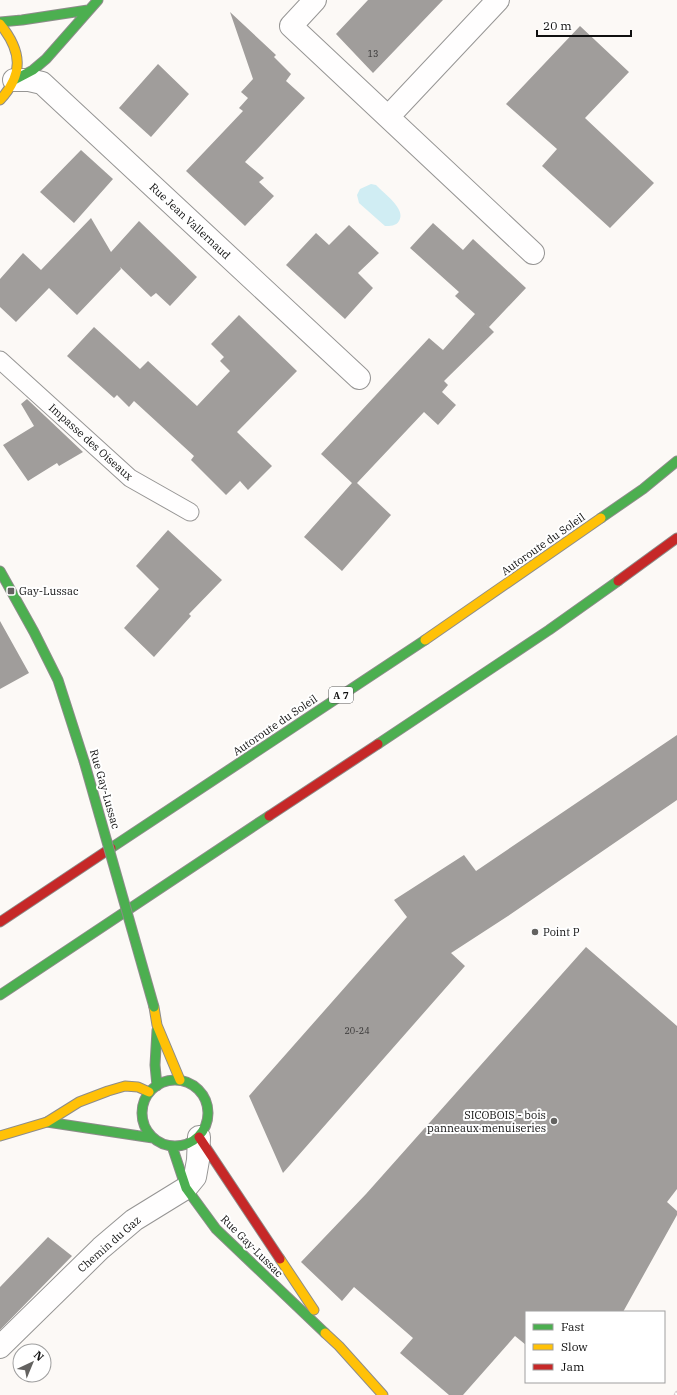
<svg xmlns="http://www.w3.org/2000/svg" width="677" height="1395" viewBox="0 0 677 1395" font-family="'IBM Plex Serif',serif">
  <style>
    .water { fill: #d0edf3 }
    .building { fill: #a09d9b }
    .lines { fill: none; stroke-linecap: round; stroke-linejoin: round }
    .lane-casing { stroke: #969594; stroke-width: 19 }
    .street-casing { stroke: #969594; stroke-width: 24 }
    .fast-casing { stroke: #8d8c8a; stroke-width: 11 }
    .slow-casing { stroke: #8d8c8a; stroke-width: 11 }
    .jam-casing { stroke: #8d8c8a; stroke-width: 11 }
    .lane { stroke: #fffefe; stroke-width: 17 }
    .street { stroke: #fffefe; stroke-width: 22 }
    .fast { stroke: #4caf50; stroke-width: 9 }
    .slow { stroke: #ffc107; stroke-width: 9 }
    .jam { stroke: #c62828; stroke-width: 9 }
    .rail-casing { stroke: #d7c7cb; stroke-width: 4.5 }
    .rail { stroke: #fff; stroke-width: 3; stroke-dasharray: 9; stroke-linecap: butt }
    .fast-bridge-casing { stroke: #8d8c8a; stroke-width: 11; stroke-linecap: butt }
    .fast-bridge { stroke: #4caf50; stroke-width: 9 }
    .poi-dot { fill: #636260; stroke: #fff; stroke-width: 1.5 }
    .labels { text-anchor: middle; stroke-width: 4; stroke-linejoin: round; paint-order: stroke }
    .number-label { font-size: 9px; fill: #343333 }
    .shield { fill: #fff; stroke: #585858; stroke-width: 1 }
    .shield-label { font-size: 10px; font-weight: bold; fill: #101010 }
    .street-label { font-size: 11px; fill: #101010; stroke: #fff }
    .poi-label { font-size: 11px; fill: #101010; stroke: #fff; text-anchor: start }
  </style>
  <rect width="100%" height="100%" fill="#fcf9f6"/>
  <!-- water -->
  <path class="water" d="M371,184L376,185C383,193 407,209 399,221C396,226 390,226 385,226L359,203L357,195L360,189Z"/>
  <!-- building -->
  <path class="building" d="M368,0H443L373,73L336,34Z
    M230,12L276,55L274,57L291,74L286,81L305,98L245,162L264,178L259,182L274,196L245,226L186,171L243,111L239,108L248,98L241,92L253,79Z
    M580,26L629,72L585,118L654,183L610,228L542,166L557,149L506,104Z
    M158,64L189,94L151,137L119,108Z
    M81,150L113,179L74,223L40,192Z
    M91,218L111,252L139,221L197,277L170,306L156,293L151,297L120,267L121,269L77,315L49,288L16,322L0,307V279L23,253L41,270Z
    M433,223L463,250L473,239L526,288L489,327L485,323L494,332L444,381L448,385L442,392L456,405L438,425L424,412L357,483L391,515L342,571L304,537L352,483L321,454L429,338L443,350L475,314L455,296L459,292L410,248Z
    M349,225L379,253L358,273L373,288L345,319L286,265L316,233L329,245Z
    M239,315L297,371L237,432L272,466L248,490L240,481L226,495L191,460L194,456L134,401L129,407L117,395L114,398L67,356L94,327L140,369L148,361L197,406L230,371L220,361L224,357L211,344Z
    M27,399L83,452L59,466L57,463L28,481L3,445L34,426L21,404Z
    M168,530L222,580L189,614L191,616L154,657L124,628L159,589L136,566Z
    M0,621L29,673L0,689Z
    M677,735V800L508,916L451,953L465,966L283,1173L249,1096L407,917L394,900L464,855L476,871Z
    M586,947L677,1026V1189L667,1202L677,1211V1215L623,1312H526V1345L515,1336L463,1395H449L400,1353L413,1338L354,1287L342,1301L301,1262L366,1194Z
    M48,1237L72,1256L0,1330V1287Z"/>
  <g class="lines">
    <!-- lane casing -->
    <g class="lane-casing">
      <path id="lane" d="M0,360L130,478L190,512"/>
    </g>
    <!-- street casing -->
    <g class="street-casing">
      <path id="street" d="M315,0L291,26L388,117L498,0
        M14,80H29L42,83L359,378
        M388,117L533,253
        M0,1347L101,1248L134,1220L186,1188L195,1177L198,1160L199,1137"/>
    </g>
    <!-- fast casing -->
    <g class="fast-casing">
      <path id="fast" d="M0,22L22,20L88,10
        M14,80L33,70L46,59L98,0
        M601,518L643,489L677,461
        M0,571L34,632L58,680L84,761
        M378,744L549,630L618,581
        M111,848L425,640
        M0,995L269,816
        M157,1030L155,1065L157,1086
        M142 1113a33 33 0 1 1 66 0a33 33 0 1 1-66 0Z
        M47,1122L153,1138
        M172,1146L186,1188L216,1229L325,1333"/>
    </g>
    <!-- slow casing -->
    <g class="slow-casing">
      <path id="slow" d="M0,24C22,51 24,74 0,100
        M425,640L601,518
        M154,1007L157,1025L180,1080
        M0,1136L47,1122L79,1102L108,1091L125,1086L138,1087L149,1092
        M280,1259L314,1310
        M325,1333L339,1346L383,1395"/>
    </g>
    <!-- jam casing -->
    <g class="jam-casing">
      <path id="jam" d="M618,581L677,538
        M269,816L378,744
        M0,922L111,848
        M199,1137L280,1259"/>
    </g>
    <!-- lane -->
    <use href="#lane" class="lane"/>
    <!-- street -->
    <use href="#street" class="street"/>
    <!-- fast -->
    <use href="#fast" class="fast"/>
    <!-- slow -->
    <use href="#slow" class="slow"/>
    <!-- jam -->
    <use href="#jam" class="jam"/>
    <!-- rail casing -->
    <g class="rail-casing">
      <path id="rail" d="M676,1395L677,1393"/>
    </g>
    <!-- rail -->
    <use href="#rail" class="rail"/>
    <!-- fast-bridge casing -->
    <g class="fast-bridge-casing">
      <path id="fast-bridge" d="M84,761L154,1007"/>
    </g>
    <!-- fast-bridge -->
    <use href="#fast-bridge" class="fast-bridge"/>
  </g>
  <!-- markers -->
  <g class="poi-dot">
    <rect x="7" y="587" width="8" height="8" rx="2"/>
    <circle cx="535" cy="932" r="4"/>
    <circle cx="554" cy="1121" r="4"/>
  </g>
  <g class="labels">
    <!-- number labels -->
    <g class="number-label">
      <text x="373" y="57">13</text>
      <text x="357" y="1034">20-24</text>
    </g>
    <!-- shield labels -->
    <rect class="shield" x="329" y="687" width="24" height="16" rx="3"/>
    <g class="shield-label">
      <text x="341" y="699">A 7</text>
    </g>
    <!-- street labels -->
    <g class="street-label">
      <text transform="translate(190 221) rotate(43)" y="4">Rue Jean Vallernaud</text>
      <text transform="translate(91 442) rotate(42)" y="4">Impasse des Oiseaux</text>
      <text transform="translate(543 544) rotate(-35)" y="4">Autoroute du Soleil</text>
      <text transform="translate(275 725) rotate(-34)" y="4">Autoroute du Soleil</text>
      <text transform="translate(105 789) rotate(74)" y="4">Rue Gay-Lussac</text>
      <text transform="translate(109 1244) rotate(-41)" y="4">Chemin du Gaz</text>
      <text transform="translate(252 1246) rotate(45)" y="4">Rue Gay-Lussac</text>
    </g>
    <!-- poi labels -->
    <g class="poi-label">
      <text x="19" y="595">Gay-Lussac</text>
      <text x="543" y="936">Point P</text>
      <text x="546" y="1119" text-anchor="end">SICOBOIS - bois<tspan x="546" dy="13">panneaux menuiseries</tspan></text>
    </g>
  </g>
  <!-- legend -->
  <rect x="525" y="1311" width="140" height="72" fill="#ffffff" stroke="#9f9f9f"/>
  <rect x="533" y="1324" width="20" height="6" fill="#4caf50" stroke="#9f9f9f"/>
  <text x="561" y="1331" font-size="12" fill="#101010">Fast</text>
  <rect x="533" y="1344" width="20" height="6" fill="#ffc107" stroke="#9f9f9f"/>
  <text x="561" y="1351" font-size="12" fill="#101010">Slow</text>
  <rect x="533" y="1364" width="20" height="6" fill="#c62828" stroke="#9f9f9f"/>
  <text x="561" y="1371" font-size="12" fill="#101010">Jam</text>
  <!-- north arrow -->
  <g transform="translate(32 1363) rotate(44)"><circle r="19" fill="#ffffff" stroke="#9f9f9f"/>
  <path d="M0-3L7 15L0 10L-7 15Z" fill="#636260"/>
  <text y="-6" font-size="11" font-weight="bold" text-anchor="middle" fill="#101010">N</text>
  </g>
  <!-- scale -->
  <path d="M537 30v6h94v-6" fill="none" stroke="#101010" stroke-width="2"/>
  <text x="543" y="30" font-size="12" fill="#101010" stroke="#ffffff" stroke-width="3" paint-order="stroke">20 m</text>
</svg>
